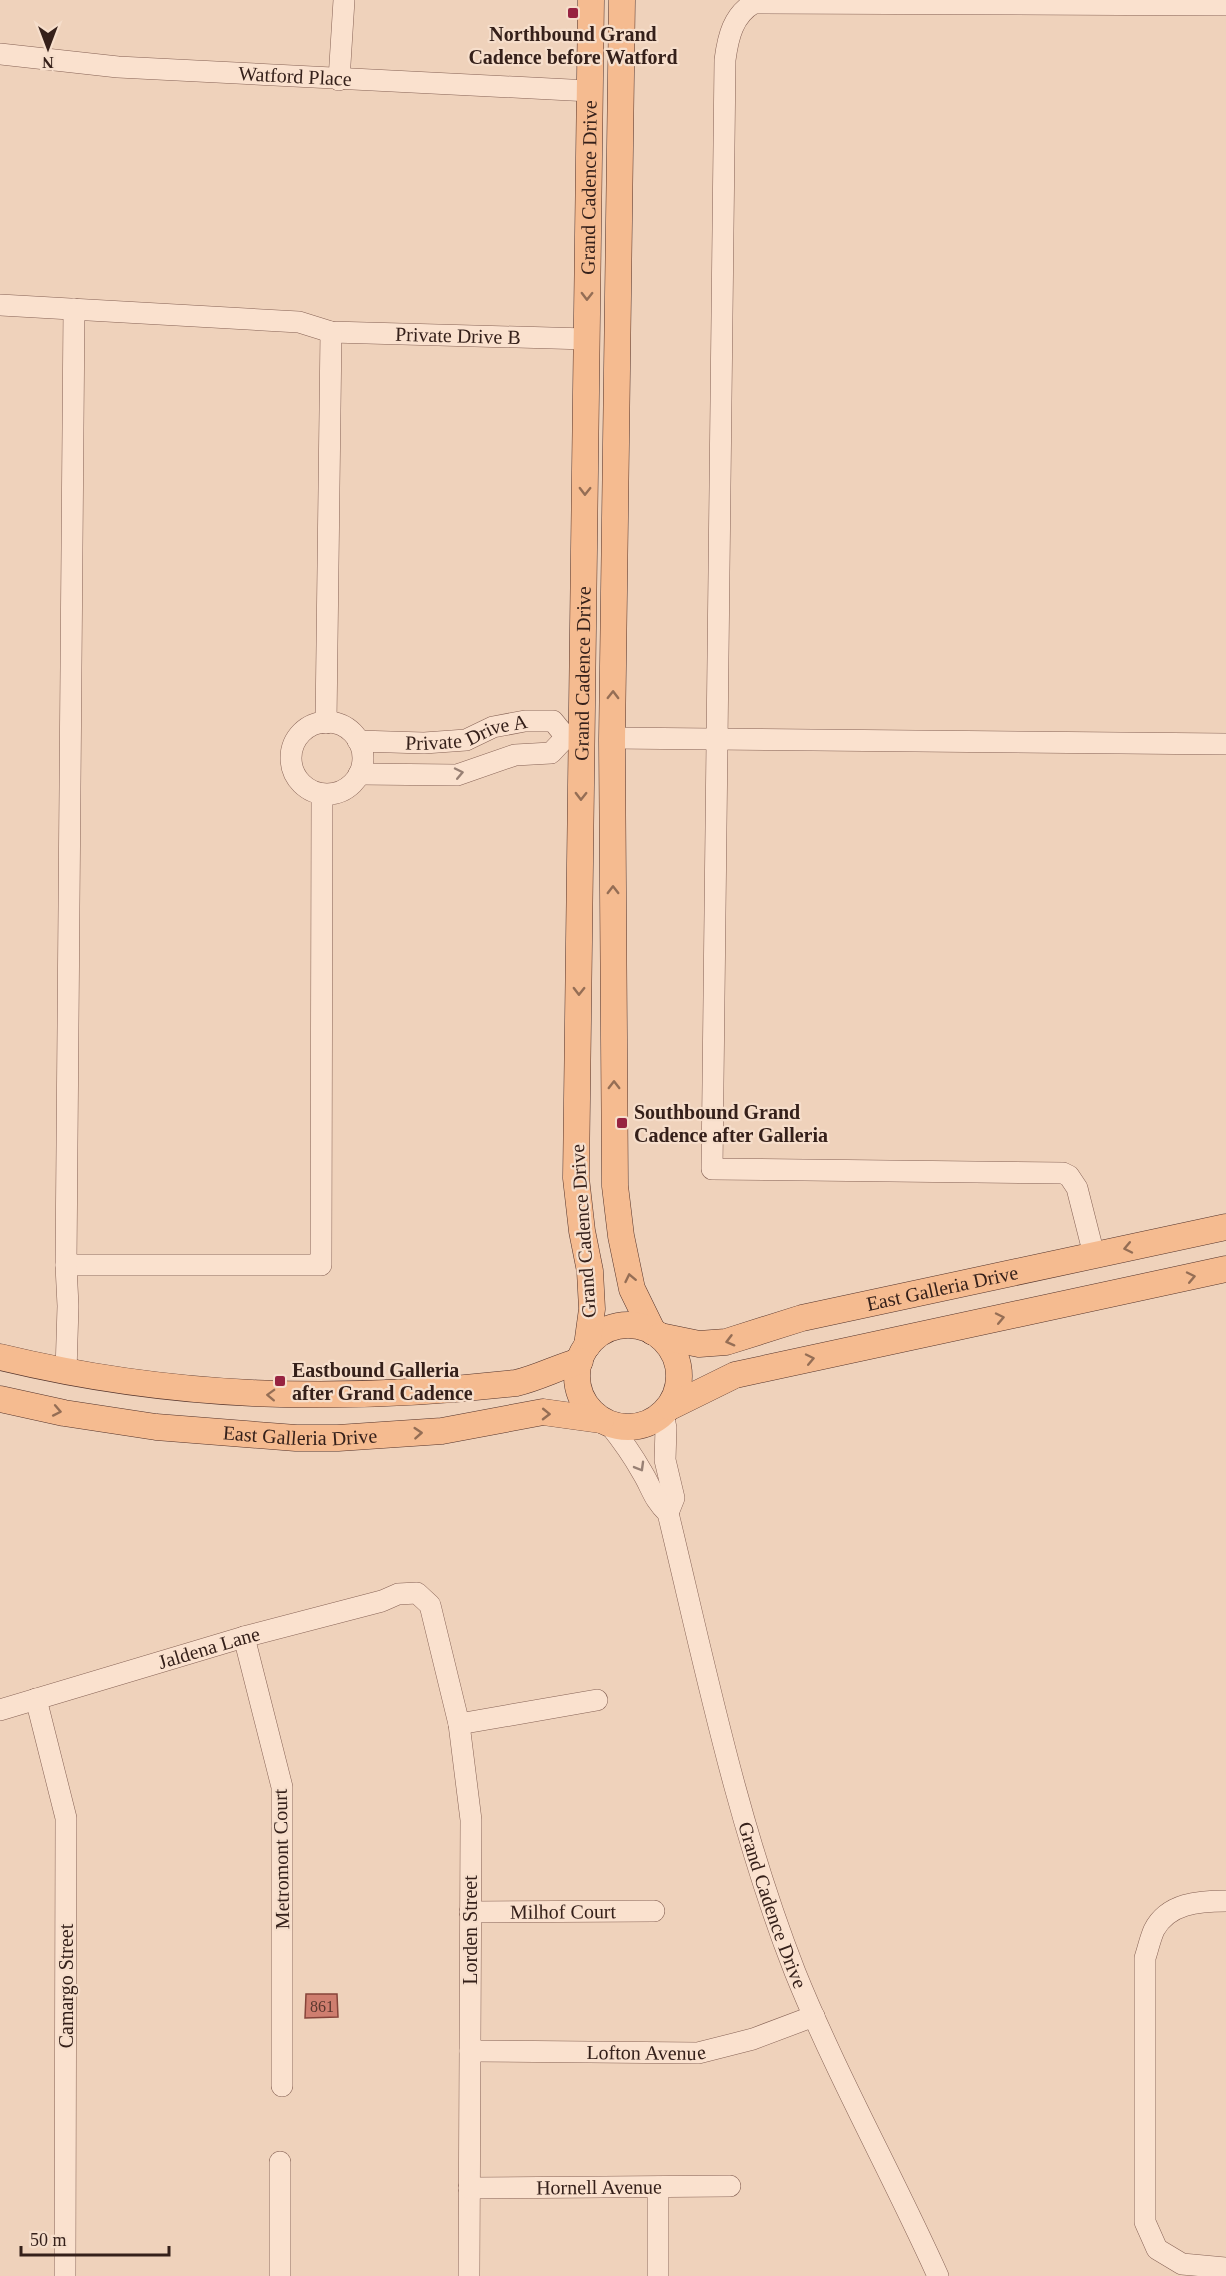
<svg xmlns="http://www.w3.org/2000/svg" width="1226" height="2276" viewBox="0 0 1226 2276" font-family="'Times New Roman',serif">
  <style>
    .building { fill: #cf7e6f; stroke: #86443a; stroke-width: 1.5 }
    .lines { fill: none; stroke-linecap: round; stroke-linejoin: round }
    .minor-casing { stroke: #866255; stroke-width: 22 }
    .major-casing { stroke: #53322a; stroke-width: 27 }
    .minor { stroke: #fae1ce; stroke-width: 21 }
    .major { stroke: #f5bb90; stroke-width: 26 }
    .oneway { stroke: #956e55 }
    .oneway2 { stroke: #988074 }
    .poi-dot { fill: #972341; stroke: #f6decb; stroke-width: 2 }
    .labels { text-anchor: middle; stroke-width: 4.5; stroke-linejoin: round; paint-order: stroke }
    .number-label { font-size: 16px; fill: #5c382f }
    .poi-label { font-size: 20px; font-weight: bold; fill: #35201a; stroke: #f6decb; text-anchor: start }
    .street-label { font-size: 20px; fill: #35201a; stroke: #f6decb }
  </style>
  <rect width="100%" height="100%" fill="#efd2bb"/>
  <!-- building -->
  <path class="building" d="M306,1994H337L338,2017L305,2018Z"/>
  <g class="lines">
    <!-- minor casing -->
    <g class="minor-casing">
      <g id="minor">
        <path id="s1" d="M0,54L118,67L590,91"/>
        <path d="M339,80L344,0"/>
        <path id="s2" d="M0,305L299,322L331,332L587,339"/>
        <path d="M74,309L66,1265H321L322,794"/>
        <circle cx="327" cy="758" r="36"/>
        <path d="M326,723L331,332"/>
        <path d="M612,738L1226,744"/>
        <path id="s3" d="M358,741L424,743L466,740L493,727L525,721H553L566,737"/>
        <path d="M359,774L457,775L515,755L551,753L566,737H582"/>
        <path d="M1094,1255L1077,1188L1069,1176L1063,1173L712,1169L725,60C728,37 733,15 754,3L1226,5"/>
        <path d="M66,1265L68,1306L66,1372"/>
        <path d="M663,1414L666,1428L665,1460L674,1498L668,1513"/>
        <path id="s4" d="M609,1424C621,1439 632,1454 642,1472C652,1488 653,1499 668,1513C705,1666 737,1824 795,1972C837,2076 892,2174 938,2276"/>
        <path d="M244,1637L282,1787V2086"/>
        <path d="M36,1699L66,1818L65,2276"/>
        <path id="s5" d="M0,1710L244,1637L382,1601L398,1594L417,1593L430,1605L459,1724L471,1820L469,2276"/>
        <path d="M459,1724L597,1700"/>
        <path d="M1226,1901C1199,1901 1168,1903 1154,1930C1150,1939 1148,1949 1145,1958V2222L1157,2249L1182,2264L1226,2268"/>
        <path id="s6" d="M470,1912L654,1911"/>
        <path id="s7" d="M470,2051L698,2053L753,2039L814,2016"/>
        <path d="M280,2162V2276"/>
        <path d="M658,2187V2276"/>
        <path id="s8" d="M469,2188L730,2186"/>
      </g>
    </g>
    <!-- major casing -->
    <g class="major-casing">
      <g id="major">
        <path d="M622,0L612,740L615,1186L621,1236L632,1289L653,1332"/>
        <circle cx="628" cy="1376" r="51"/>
        <path id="s9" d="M660,1336L699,1344L726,1342L802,1318L1226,1227"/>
        <path id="s10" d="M587,1346L592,1309L590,1271L582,1231L576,1178L591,0"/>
        <path d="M0,1357C173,1399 340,1403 516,1383C538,1378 558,1367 580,1361"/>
        <path id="s11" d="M0,1399L64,1413L156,1427L296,1438H338L442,1431L543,1412L601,1420"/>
        <path d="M670,1407L735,1375L1226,1269"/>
      </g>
    </g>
    <!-- minor -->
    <use href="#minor" class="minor"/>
    <!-- major -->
    <use href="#major" class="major"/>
  </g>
  <!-- one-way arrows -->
  <defs><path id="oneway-chevron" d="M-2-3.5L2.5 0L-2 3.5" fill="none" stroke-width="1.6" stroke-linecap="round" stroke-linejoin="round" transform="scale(1.5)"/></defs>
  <g class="oneway">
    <use href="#oneway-chevron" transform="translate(587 296) rotate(91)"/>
    <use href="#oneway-chevron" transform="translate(585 491) rotate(91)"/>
    <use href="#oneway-chevron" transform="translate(613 695) rotate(-89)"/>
    <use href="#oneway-chevron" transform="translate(581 796) rotate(91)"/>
    <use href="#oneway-chevron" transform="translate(613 890) rotate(-90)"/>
    <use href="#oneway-chevron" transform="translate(579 991) rotate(91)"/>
    <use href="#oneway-chevron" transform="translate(614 1085) rotate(-90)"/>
    <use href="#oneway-chevron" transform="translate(1128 1248) rotate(168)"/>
    <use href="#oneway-chevron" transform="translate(1191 1277) rotate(-12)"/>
    <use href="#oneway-chevron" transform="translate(630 1278) rotate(-102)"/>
    <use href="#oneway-chevron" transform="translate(1000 1318) rotate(-12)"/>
    <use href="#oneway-chevron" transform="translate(730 1341) rotate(165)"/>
    <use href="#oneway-chevron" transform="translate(810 1359) rotate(-12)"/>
    <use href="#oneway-chevron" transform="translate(271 1395) rotate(-178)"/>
    <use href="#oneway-chevron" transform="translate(57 1411) rotate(11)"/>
    <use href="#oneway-chevron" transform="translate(546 1414) rotate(1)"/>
    <use href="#oneway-chevron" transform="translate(418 1433) rotate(-4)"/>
  </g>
  <g class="oneway2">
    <use href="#oneway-chevron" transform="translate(459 773) rotate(-12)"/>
    <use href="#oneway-chevron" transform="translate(640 1467) rotate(60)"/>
  </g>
  <!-- markers -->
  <g class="poi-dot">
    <rect x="567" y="7" width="12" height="12" rx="3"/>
    <rect x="616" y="1117" width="12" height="12" rx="3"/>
    <rect x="274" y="1375" width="12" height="12" rx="3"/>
  </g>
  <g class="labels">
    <!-- number labels -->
    <g class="number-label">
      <text x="322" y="2012">861</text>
    </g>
    <!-- poi labels -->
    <g class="poi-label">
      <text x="573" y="41" text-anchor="middle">Northbound Grand<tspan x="573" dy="23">Cadence before Watford</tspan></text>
      <text x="634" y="1119">Southbound Grand<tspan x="634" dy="23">Cadence after Galleria</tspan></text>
      <text x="292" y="1377">Eastbound Galleria<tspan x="292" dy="23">after Grand Cadence</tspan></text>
    </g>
    <!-- street labels -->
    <g class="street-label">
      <text dy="7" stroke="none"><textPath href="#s1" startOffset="296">Watford Place</textPath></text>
      <text dy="7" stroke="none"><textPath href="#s10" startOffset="1160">Grand Cadence Drive</textPath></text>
      <text dy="7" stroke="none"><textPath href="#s2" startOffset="460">Private Drive B</textPath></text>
      <text dy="7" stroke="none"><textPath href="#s10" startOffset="674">Grand Cadence Drive</textPath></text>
      <text dy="7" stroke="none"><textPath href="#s3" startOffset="110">Private Drive A</textPath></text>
      <text transform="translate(583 1231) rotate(-94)" y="7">Grand Cadence Drive</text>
      <text dy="7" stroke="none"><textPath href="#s9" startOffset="290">East Galleria Drive</textPath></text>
      <text dy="7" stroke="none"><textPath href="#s11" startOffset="303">East Galleria Drive</textPath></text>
      <text dy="7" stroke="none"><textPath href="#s5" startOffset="218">Jaldena Lane</textPath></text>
      <text transform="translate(281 1859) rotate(-91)" y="7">Metromont Court</text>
      <text dy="7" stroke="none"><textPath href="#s4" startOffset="513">Grand Cadence Drive</textPath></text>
      <text dy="7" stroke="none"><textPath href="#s6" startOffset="93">Milhof Court</textPath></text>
      <text transform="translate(470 1930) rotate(-90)" y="7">Lorden Street</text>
      <text transform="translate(66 1986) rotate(-90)" y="7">Camargo Street</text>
      <text dy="7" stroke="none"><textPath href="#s7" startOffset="176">Lofton Avenue</textPath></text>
      <text dy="7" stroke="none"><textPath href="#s8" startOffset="130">Hornell Avenue</textPath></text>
    </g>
  </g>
  <!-- north arrow -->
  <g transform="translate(48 48) rotate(180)" stroke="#f6decb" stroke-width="4.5" paint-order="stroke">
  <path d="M0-4.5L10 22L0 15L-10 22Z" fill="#35201a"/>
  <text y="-9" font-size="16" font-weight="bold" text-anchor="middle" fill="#35201a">N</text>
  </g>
  <!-- scale -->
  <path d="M21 2246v9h148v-9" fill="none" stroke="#35201a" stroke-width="3"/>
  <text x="30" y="2246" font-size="18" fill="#35201a" stroke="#f6decb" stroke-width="4.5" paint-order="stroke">50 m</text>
</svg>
